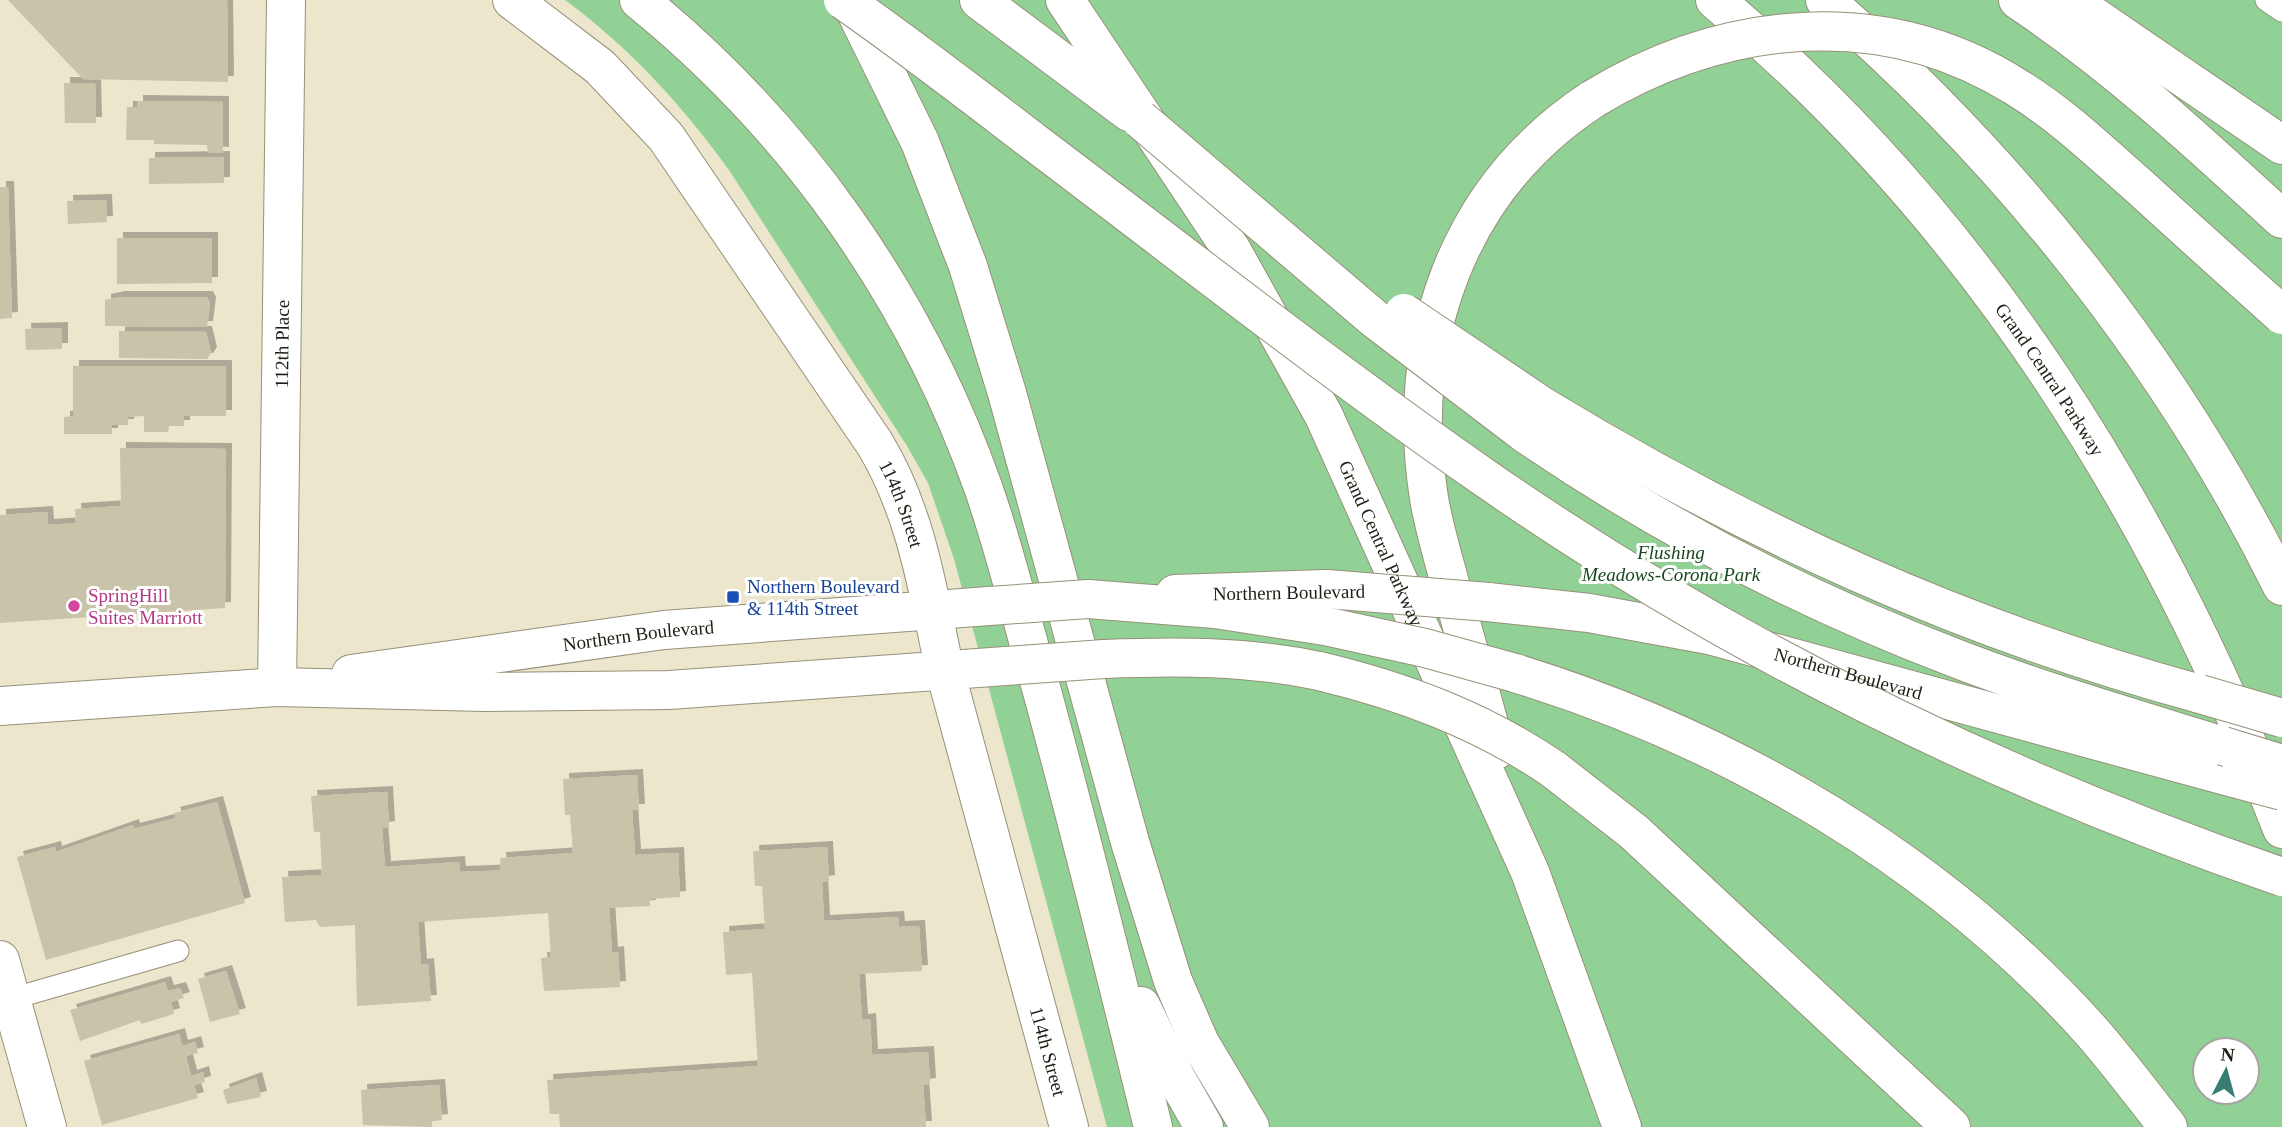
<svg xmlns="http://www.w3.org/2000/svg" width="2282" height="1127" viewBox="0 0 2282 1127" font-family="'Times New Roman',serif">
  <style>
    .green { fill: #92d195; fill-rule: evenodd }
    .building { fill: #c8c3a9; filter: url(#shadow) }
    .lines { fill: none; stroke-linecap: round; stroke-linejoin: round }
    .service-casing { stroke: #969179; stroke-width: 23 }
    .minor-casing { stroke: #969179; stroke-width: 40 }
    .tertiary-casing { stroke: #969179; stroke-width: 40 }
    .primary-casing { stroke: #969179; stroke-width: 40 }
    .motorway-casing { stroke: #969179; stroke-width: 40 }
    .service { stroke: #fff; stroke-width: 21 }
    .minor { stroke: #fff; stroke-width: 38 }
    .tertiary { stroke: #fff; stroke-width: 38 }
    .primary { stroke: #fff; stroke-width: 38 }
    .motorway { stroke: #fff; stroke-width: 38 }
    .primary-bridge-casing { stroke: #969179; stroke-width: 40; stroke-linecap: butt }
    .motorway-bridge-casing { stroke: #969179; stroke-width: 40; stroke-linecap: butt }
    .primary-bridge { stroke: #fff; stroke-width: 38 }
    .motorway-bridge { stroke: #fff; stroke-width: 38 }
    .transit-dot { fill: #1a4fb4; stroke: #fff; stroke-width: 2.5 }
    .hotel-dot { fill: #d1479c; stroke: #fff; stroke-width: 2.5 }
    .labels { text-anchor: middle; stroke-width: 6; stroke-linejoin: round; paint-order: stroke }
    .street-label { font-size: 19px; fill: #201e14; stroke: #fff }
    .park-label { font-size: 19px; font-style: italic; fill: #17481d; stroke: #fff }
    .transit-label { font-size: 19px; fill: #164399; stroke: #fff; text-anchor: start }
    .hotel-label { font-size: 19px; fill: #b23c85; stroke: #fff; text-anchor: start }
  </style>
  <defs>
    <filter id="shadow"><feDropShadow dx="6" dy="-6" stdDeviation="0" flood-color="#0004"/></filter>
  </defs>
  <rect width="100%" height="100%" fill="#ebe6cc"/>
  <!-- green -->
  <path class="green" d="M565,0H2282V1127H1107L954,559L928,483L907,446L729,170C682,105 630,48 565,0ZM2205,1050H2247V1092H2205Z"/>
  <!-- building -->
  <path class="building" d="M8,0H227L228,82L83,79Z
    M64,83H95L96,123H65Z
    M137,101L223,102V153L208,152L207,145L154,144V140H126L127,107H137Z
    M224,157V183L149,184V158Z
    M0,187H8L12,318L0,319Z
    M106,200L107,222L68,224L67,201Z
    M117,238H212V283L117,284Z
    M119,297H207L210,303L207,327L105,326V300Z
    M62,328V349L26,350L25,329Z
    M119,331L206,332L211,353L207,359L119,358Z
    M73,366H226V416H184V426H169L168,432H144V416L128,417V425H112V434H64V417L73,416Z
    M120,448L226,449L225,608L0,623V515L47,512L48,525L76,523L75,509L121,506Z
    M637,775L639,810H632L635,855L678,853L680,897L650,899V906L609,908L612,953L618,952L620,987L544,991L541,958L551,957L548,913L418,922L421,965L428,964L431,1001L357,1006L355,925L320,927L316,920L285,922L282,877L322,875L320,832H314L311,796L387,792L389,827L382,828L385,867L459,862L460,872L487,871L501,870L500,858L573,853L570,815H565L563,779Z
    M217,802L245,903L46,960L17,857L55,847L56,852L133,825L134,829L176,818L174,813Z
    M827,847L829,881L822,882L824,921L898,917L899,927L919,926L922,971L859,974L862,1020L870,1019L872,1055L928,1052L930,1084L923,1085L926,1127H560L559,1114H550L547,1080L758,1066L752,973L726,975L723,932L765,929L762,886H755L753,851Z
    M226,971L240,1014L210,1022L198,979Z
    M165,982L168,991L180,988L184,998L171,1002L174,1014L141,1024L140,1020L80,1041L70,1010Z
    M179,1034L182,1046L195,1042L198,1053L186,1056L191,1076L203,1072L205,1082L194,1085L198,1098L102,1125L84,1061Z
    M256,1078L261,1097L227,1104L223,1090Z
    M439,1085L442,1120L432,1121V1127L363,1125L361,1090Z"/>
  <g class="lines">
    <!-- service casing -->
    <g class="service-casing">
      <path id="service" d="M2266,0L2282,11
        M11,999L178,951"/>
    </g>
    <!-- minor casing -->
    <g class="minor-casing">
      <g id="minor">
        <path id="s1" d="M277,687L286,0"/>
        <path d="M0,960L47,1127"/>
      </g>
    </g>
    <!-- tertiary casing -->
    <g class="tertiary-casing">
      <g id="tertiary">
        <path id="s2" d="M945,671L1069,1127"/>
      </g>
    </g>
    <!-- primary casing -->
    <g class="primary-casing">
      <g id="primary">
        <path id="s3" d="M512,0L600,67L666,137L875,444C917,514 928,592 945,671"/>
        <path d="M1175,594L1327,589"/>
        <path id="s4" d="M1488,602L1589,613L1709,635L2237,779"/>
        <path d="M1104,659C1177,656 1247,656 1319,671"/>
        <path id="s5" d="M351,674L664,630L989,606"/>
        <path d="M0,706L277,687L485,692L669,690L1006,666"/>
        <path d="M1553,769L1634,832L1951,1127"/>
      </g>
    </g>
    <!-- motorway casing -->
    <g class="motorway-casing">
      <g id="motorway">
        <path d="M639,0C797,128 915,296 983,487C1007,555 1023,626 1043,695C1082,839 1118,983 1153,1127"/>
        <path d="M850,0L920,142L968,266L1007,393L1130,842L1173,981L1200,1043L1250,1127"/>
        <path d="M979,0L1129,112"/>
        <path id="s6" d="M1065,0L1231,249L1324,416L1530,872L1622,1127"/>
        <path id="s7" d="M1715,0C1978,219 2160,513 2282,829"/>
        <path d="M1825,0C2012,162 2172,364 2282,586"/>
        <path d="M2018,0C2114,64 2197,141 2282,219"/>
        <path d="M2070,0L2282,145"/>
        <path d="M1542,406C1753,534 1961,629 2200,694"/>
        <path d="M1523,432C1657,524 1803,600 1955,658C2043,692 2133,718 2223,746"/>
        <path d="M1088,599L1215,609L1325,626"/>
        <path d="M1515,673C1733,740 1939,861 2092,1032C2118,1062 2143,1095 2168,1127"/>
        <path d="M1496,750C1482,697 1467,644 1452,591C1444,560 1434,529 1429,498C1404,340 1457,188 1593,99"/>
        <path d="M1141,1006L1176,1078L1204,1127"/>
      </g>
    </g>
    <!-- service -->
    <use href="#service" class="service"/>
    <!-- minor -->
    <use href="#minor" class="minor"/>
    <!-- tertiary -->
    <use href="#tertiary" class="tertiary"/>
    <!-- primary -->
    <use href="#primary" class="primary"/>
    <!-- motorway -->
    <use href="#motorway" class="motorway"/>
    <!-- primary-bridge casing -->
    <g class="primary-bridge-casing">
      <path id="primary-bridge" d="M1327,589L1488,602
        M989,606L1088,599
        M1006,666L1104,659
        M1319,671C1403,691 1481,720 1553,769
        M2237,779L2282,791"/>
    </g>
    <!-- motorway-bridge casing -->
    <g class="motorway-bridge-casing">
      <path id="motorway-bridge" d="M843,0C908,45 971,94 1034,142C1184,255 1331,371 1485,478C1731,649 1999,780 2282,877
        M1593,99C1724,20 1882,3 2016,87C2062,115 2100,152 2140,187C2187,230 2235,273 2282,315
        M1140,119L1376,320L1523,432
        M1404,313L1542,406
        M1325,626L1425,648L1515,673
        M2200,694L2282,718
        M2223,746L2282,764"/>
    </g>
    <!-- primary-bridge -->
    <use href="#primary-bridge" class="primary-bridge"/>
    <!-- motorway-bridge -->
    <use href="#motorway-bridge" class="motorway-bridge"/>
  </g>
  <!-- markers -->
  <rect class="transit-dot" x="726" y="590" width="14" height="14" rx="3.5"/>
  <circle class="hotel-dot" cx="74" cy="606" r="7"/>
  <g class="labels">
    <!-- street labels -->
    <g class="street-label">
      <text dy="7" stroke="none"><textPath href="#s1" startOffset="343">112th Place</textPath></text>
      <text dy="7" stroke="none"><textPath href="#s7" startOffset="508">Grand Central Parkway</textPath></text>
      <text dy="7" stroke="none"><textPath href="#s3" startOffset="644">114th Street</textPath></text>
      <text dy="7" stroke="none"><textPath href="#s6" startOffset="630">Grand Central Parkway</textPath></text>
      <text transform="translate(1289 592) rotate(-1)" y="7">Northern Boulevard</text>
      <text dy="7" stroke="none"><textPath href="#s5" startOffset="290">Northern Boulevard</textPath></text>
      <text dy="7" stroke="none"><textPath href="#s4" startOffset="368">Northern Boulevard</textPath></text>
      <text dy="7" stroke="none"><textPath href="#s2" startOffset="394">114th Street</textPath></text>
    </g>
    <!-- park labels -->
    <g class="park-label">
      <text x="1671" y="559">Flushing<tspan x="1671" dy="22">Meadows-Corona Park</tspan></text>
    </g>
    <!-- transit labels -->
    <g class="transit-label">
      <text x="747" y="593">Northern Boulevard<tspan x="747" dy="22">&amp; 114th Street</tspan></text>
    </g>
    <!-- hotel labels -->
    <g class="hotel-label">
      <text x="88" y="602">SpringHill<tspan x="88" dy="22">Suites Marriott</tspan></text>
    </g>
  </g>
  <!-- north arrow -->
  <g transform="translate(2226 1071) rotate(6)"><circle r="33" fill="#ffffff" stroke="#a6a5a1" stroke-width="2"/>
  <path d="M0-5L12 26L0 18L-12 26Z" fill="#387d73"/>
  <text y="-10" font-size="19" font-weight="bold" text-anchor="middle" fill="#201e14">N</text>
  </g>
</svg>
